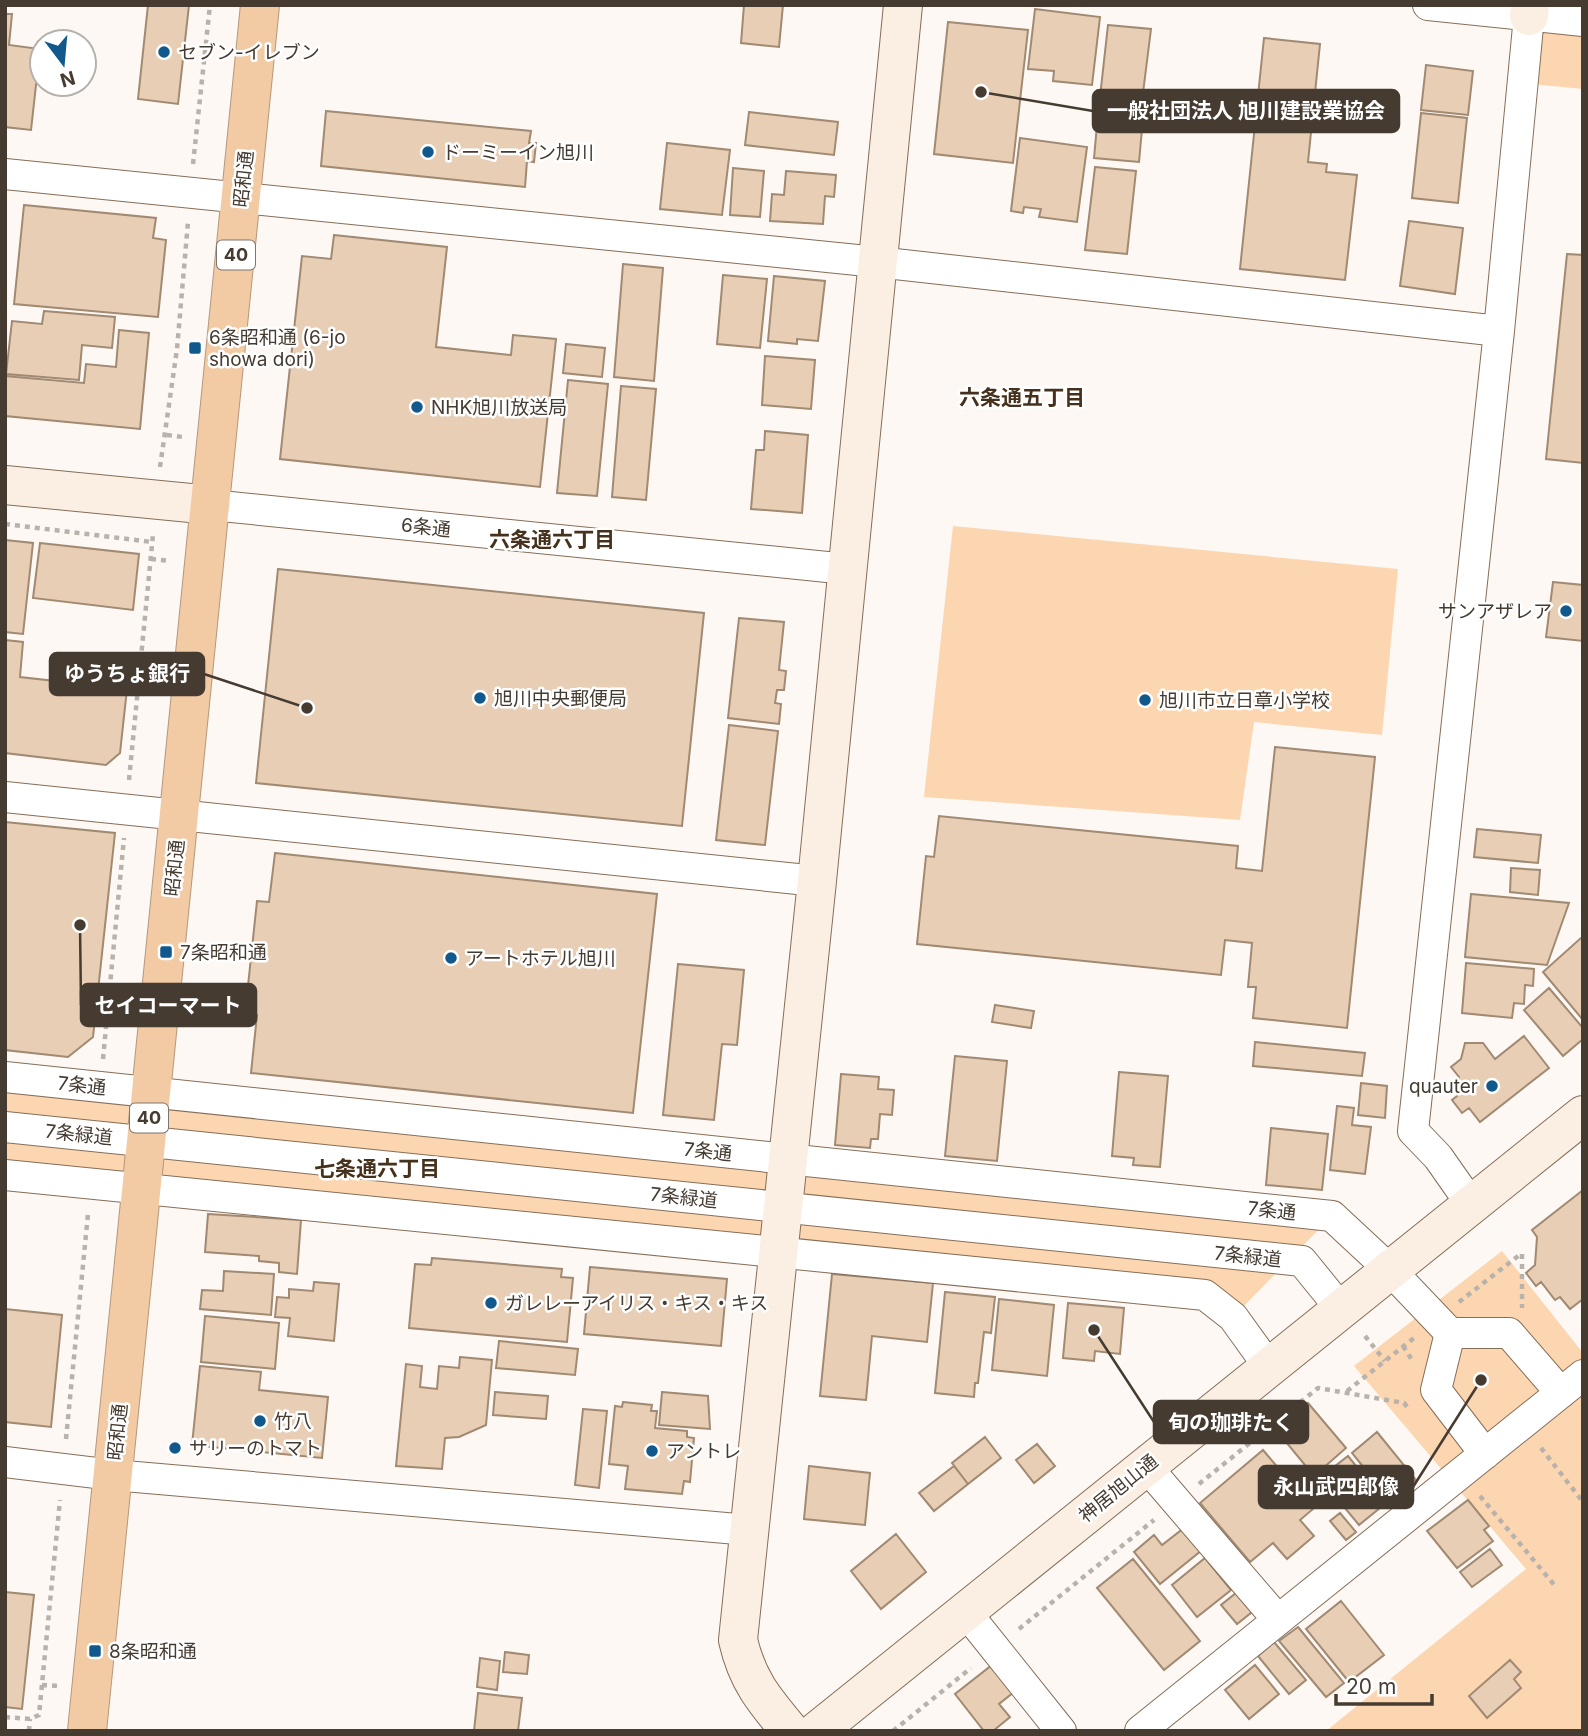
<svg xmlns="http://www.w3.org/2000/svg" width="1588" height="1736" viewBox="0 0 1588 1736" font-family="Inter,'Noto Sans JP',sans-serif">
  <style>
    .green { fill: #fcd6b0 }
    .building { fill: #e7ceb5; stroke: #a18972; stroke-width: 2 }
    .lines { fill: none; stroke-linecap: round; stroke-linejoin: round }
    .street-casing { stroke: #856e58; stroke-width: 32 }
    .secondary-casing { stroke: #856e58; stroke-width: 40 }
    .highway-casing { stroke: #b5987c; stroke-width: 40 }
    .path { stroke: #b9b2ab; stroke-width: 4.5; stroke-dasharray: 5 5; stroke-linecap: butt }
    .street { stroke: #fff; stroke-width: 30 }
    .secondary { stroke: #fbefe4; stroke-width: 38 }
    .highway { stroke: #f2caa4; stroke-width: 38 }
    .poi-dot { fill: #11598d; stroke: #fff; stroke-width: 2.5 }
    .labels { text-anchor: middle; stroke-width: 5; stroke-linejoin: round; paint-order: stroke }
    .shield { fill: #fff; stroke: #7d766f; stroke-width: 2 }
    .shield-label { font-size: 18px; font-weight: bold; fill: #453b31 }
    .poi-label { font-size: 19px; fill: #453b31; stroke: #fff; text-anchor: start }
    .street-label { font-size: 19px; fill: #453b31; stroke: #fff }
    .neighbourhood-label { font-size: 21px; font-weight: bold; fill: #45311c; stroke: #fff }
    .leader { fill: none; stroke: #453b31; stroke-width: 2.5 }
    .callout-dot { fill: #453b31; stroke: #fff; stroke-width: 2.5 }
    .callout { fill: #453b31; stroke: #453b31; stroke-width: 2.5 }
    .callout-label { font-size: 21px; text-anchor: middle; font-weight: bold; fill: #fff }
  </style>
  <rect width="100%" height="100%" fill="#fdf8f3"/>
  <!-- green -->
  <path class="green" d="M1529,16L1583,21V89L1522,83Z
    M953,526L1398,569L1382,735L1254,722L1240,820L924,797Z
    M5,1077L1332,1216L1233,1317L1205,1295L5,1181Z
    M1502,1251L1583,1353V1731H1326L1526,1569L1354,1366Z"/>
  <!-- building -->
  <path class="building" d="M5,5L6,14H12L9,45L40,49L31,130L5,127Z
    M148,5H189L178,104L138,99Z
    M744,5H783L779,47L741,43Z
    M1035,9L1100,17L1092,85L1053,81L1054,71L1028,69Z
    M948,22L1028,30L1013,163L934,154Z
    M1108,25L1151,29L1142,101L1100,97Z
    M1264,38L1320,44L1308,162L1327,164L1326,172L1357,175L1345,280L1240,269Z
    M1426,65L1473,71L1468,115L1421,110Z
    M1099,103L1144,107L1139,162L1094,158Z
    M326,111L531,131L529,143H536L534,162L527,161L525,187L321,166Z
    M749,112L838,122L834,155L745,145Z
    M1421,113L1467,118L1458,203L1412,198Z
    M1020,138L1087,147L1077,222L1039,217L1041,209L1024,207L1023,213L1011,211Z
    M667,143L730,150L722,215L660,209Z
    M1095,167L1136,171L1127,254L1085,250Z
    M733,168L764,171L760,217L730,215Z
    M786,171L836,175L834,197L825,196L823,224L770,221L772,194L784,195Z
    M24,205L156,218L153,238L166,240L158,317L14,304Z
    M1409,221L1463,228L1455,294L1400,286Z
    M334,235L447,247L436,347L511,355L513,335L556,339L540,487L280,459L302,256L331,259Z
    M1567,254L1583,255V463L1546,459Z
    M623,264L663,268L654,381L614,377Z
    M723,275L767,279L760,348L717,344Z
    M774,276L825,281L818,341L797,339V344L768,341Z
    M44,311L115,317L112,348L82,345L79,380L6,374L12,321L42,324Z
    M119,330L149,333L140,429L5,416V376L84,383L86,364L116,367Z
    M566,344L605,348L602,377L563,373Z
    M765,356L815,360L811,409L762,405Z
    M568,380L608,384L597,496L557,493Z
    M621,386L656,389L646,500L612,497Z
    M765,431L808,435L802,513L751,509L756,450H764Z
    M5,540L33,543L23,634L5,632Z
    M40,543L139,554L133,610L33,598Z
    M278,569L704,613L682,826L256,783Z
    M1553,582L1583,585V641L1546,637Z
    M739,618L784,622L779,670L786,671L784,690H777L775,703L781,704L779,724L728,718Z
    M5,640L23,642L20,677L127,689L120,753L106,765L5,753Z
    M729,725L778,731L765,845L716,840Z
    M1275,747L1375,757L1347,1028L1253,1018L1256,987H1248L1252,943L1225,940L1221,975L917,944L926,856L934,857L939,816L1238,846L1236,868L1262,871Z
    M5,822L115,833L93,1037L68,1057L5,1050Z
    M1477,829L1541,835L1538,863L1474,857Z
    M275,853L657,894L633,1113L251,1073L257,1015L245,1014L257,901L269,902Z
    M1511,868L1540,870L1538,895L1510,892Z
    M1471,894L1569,903L1547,965L1465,957Z
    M1582,937L1583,939V1020L1543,972Z
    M1466,963L1534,969L1533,986L1525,985L1524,1004L1514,1003L1512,1018L1462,1013Z
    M678,964L744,970L737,1045L722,1044L714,1120L663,1115Z
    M1549,988L1583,1028V1039L1563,1056L1524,1010Z
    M995,1005L1034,1011L1031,1028L992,1022Z
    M1524,1036L1549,1068L1480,1122L1469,1108L1462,1113L1452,1100L1457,1096L1459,1077L1451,1067L1461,1059L1465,1043H1483L1495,1059Z
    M1255,1042L1365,1053L1362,1076L1253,1066Z
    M955,1056L1007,1061L997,1161L945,1156Z
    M1119,1072L1168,1076L1160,1167L1133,1165L1134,1158L1112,1156Z
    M841,1074L879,1077L878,1089L894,1090L892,1115L880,1114L878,1139H871L870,1148L835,1145Z
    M1361,1083L1387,1086L1385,1118L1358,1115Z
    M1337,1106L1354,1108L1352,1125L1371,1127L1365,1174L1330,1170Z
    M1271,1128L1328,1134L1322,1190L1266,1185Z
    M1583,1190V1299L1570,1309L1560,1297L1555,1300L1541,1282L1536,1286L1526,1273L1535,1265L1537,1237L1532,1230Z
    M208,1214L301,1220L297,1274L279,1272V1263L259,1261V1256L205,1252Z
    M432,1258L562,1269L561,1277L573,1278L567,1342L409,1328L415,1264L431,1265Z
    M590,1267L727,1279L721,1346L584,1334Z
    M224,1271L274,1274L271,1315L200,1309L202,1290L223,1291Z
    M832,1274L933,1283L927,1342L872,1336L866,1400L820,1396Z
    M314,1282L339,1284L334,1341L288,1336L290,1318L275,1317L277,1297L289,1298V1289L313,1291Z
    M945,1292L995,1297L991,1333L984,1332L978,1383H975L974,1397L935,1393Z
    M999,1299L1054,1305L1047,1376L992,1370Z
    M1068,1303L1124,1308L1120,1354L1095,1351L1094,1361L1063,1358Z
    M5,1309L62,1315L51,1427L5,1422Z
    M205,1316L279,1323L275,1369L201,1362Z
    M499,1341L578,1349L575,1375L496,1368Z
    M460,1357L492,1360L486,1425L459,1437L445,1438L442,1469L396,1466L406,1364L422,1366L420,1387L437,1389L439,1366L459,1368Z
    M200,1366L261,1372L259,1390L328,1397L322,1458L192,1445Z
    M495,1392L548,1396L546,1419L493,1415Z
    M662,1392L708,1396L710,1429L659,1425Z
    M623,1402L652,1405L651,1411H657L655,1428L687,1431V1437L694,1438L690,1482L684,1481L682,1494L625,1489L628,1466L609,1464L615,1406L622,1407Z
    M1308,1403L1346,1448L1314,1476L1276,1430Z
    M583,1409L607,1411L599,1488L575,1485Z
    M1377,1432L1416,1480L1390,1500L1352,1453Z
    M985,1437L1001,1458L968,1484L952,1463Z
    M1037,1444L1055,1466L1034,1483L1016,1460Z
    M1263,1450L1313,1509L1300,1520L1314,1536L1287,1559L1273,1543L1250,1562L1200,1503Z
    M1348,1456L1386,1503L1359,1525L1320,1478Z
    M809,1466L870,1473L865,1525L804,1519Z
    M954,1466L968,1484L934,1511L919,1493Z
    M1468,1500L1489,1526L1484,1530L1493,1541L1457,1568L1427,1531Z
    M1340,1513L1356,1532L1346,1540L1330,1521Z
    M1184,1528L1202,1550L1160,1584L1134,1552L1154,1535L1162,1545Z
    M896,1534L926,1572L881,1609L851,1571Z
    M1490,1549L1502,1565L1472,1587L1460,1572Z
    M1205,1558L1231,1590L1197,1617L1172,1585Z
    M1133,1559L1200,1641L1164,1670L1097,1588Z
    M5,1592L34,1595L22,1709L5,1707Z
    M1236,1593L1252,1612L1237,1624L1221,1605Z
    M1341,1601L1384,1655L1349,1682L1306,1629Z
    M1298,1627L1344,1683L1326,1697L1279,1641Z
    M1274,1642L1306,1680L1289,1694L1258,1656Z
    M505,1652L529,1655L527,1674L503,1672Z
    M480,1658L500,1661L497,1690L477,1687Z
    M1510,1660L1521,1672L1514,1679L1521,1688L1487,1718L1469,1696Z
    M992,1665L1014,1692L999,1704L1010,1717L993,1731H984L955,1694Z
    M1255,1665L1279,1694L1249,1719L1225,1690Z
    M478,1693L522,1698L518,1731H474Z"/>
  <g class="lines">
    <!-- street casing -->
    <g class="street-casing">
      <path id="street" d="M1428,5L1583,21
        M5,174L877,262L1499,331
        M211,505L847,569
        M5,797L817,881
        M5,1077L1332,1216L1390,1270L1450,1333
        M5,1127L1302,1261L1341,1309
        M5,1175L1205,1295L1233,1317L1269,1367
        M1471,1204L1438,1157L1413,1131L1499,331L1529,16
        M1485,1454L1436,1390L1450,1333H1509L1561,1393
        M5,1462L113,1475L749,1530
        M1146,1466L1278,1620
        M965,1611L1061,1731
        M1140,1731L1583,1375"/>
    </g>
    <!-- secondary casing -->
    <g class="secondary-casing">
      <path id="secondary" d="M1529,16L1530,5
        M5,485L211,505
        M790,1731C764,1700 747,1680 738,1640L817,881L903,5
        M817,1731L1583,1115"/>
    </g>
    <!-- highway casing -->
    <g class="highway-casing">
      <path id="highway" d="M87,1731L260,5"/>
    </g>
    <!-- path -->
    <path class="path" d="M193,164L210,5
      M167,435L183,437
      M160,467L177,349L188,222
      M5,524L152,542
      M151,559L170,561
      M129,780L153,535
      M103,1059L124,838
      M1522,1254V1308
      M1459,1302L1522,1253
      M1365,1336L1385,1361
      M1403,1346L1412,1360
      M1347,1391L1414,1338
      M66,1439L88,1214
      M1541,1448L1583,1502
      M1199,1484L1318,1388L1404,1403L1408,1408
      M1480,1496L1556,1587
      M1019,1629L1154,1520
      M42,1685L59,1686
      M5,1717L30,1719L39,1715L60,1500
      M29,1731L30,1719
      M893,1731L971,1668"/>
    <!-- street -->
    <use href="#street" class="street"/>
    <!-- secondary -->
    <use href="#secondary" class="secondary"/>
    <!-- highway -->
    <use href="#highway" class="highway"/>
  </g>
  <!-- markers -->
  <g class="poi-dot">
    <circle cx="164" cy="52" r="7"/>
    <circle cx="428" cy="152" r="7"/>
    <rect x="188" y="341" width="14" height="14" rx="3.5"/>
    <circle cx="417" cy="407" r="7"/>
    <circle cx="1566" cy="611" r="7"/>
    <circle cx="480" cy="698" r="7"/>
    <circle cx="1145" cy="700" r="7"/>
    <rect x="159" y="945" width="14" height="14" rx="3.5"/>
    <circle cx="451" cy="958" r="7"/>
    <circle cx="1492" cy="1086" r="7"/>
    <circle cx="491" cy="1303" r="7"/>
    <circle cx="260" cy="1421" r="7"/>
    <circle cx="175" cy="1448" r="7"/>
    <circle cx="652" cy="1451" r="7"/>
    <rect x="88" y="1644" width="14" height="14" rx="3.5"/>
  </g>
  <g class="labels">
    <!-- shield labels -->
    <g class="shield">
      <rect x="217" y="240.5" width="38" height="29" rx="5"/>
      <rect x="130" y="1103.5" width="38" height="29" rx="5"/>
    </g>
    <g class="shield-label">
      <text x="236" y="261">40</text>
      <text x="149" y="1124">40</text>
    </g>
    <!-- poi labels -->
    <g class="poi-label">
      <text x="178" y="59">セブン-イレブン</text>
      <text x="442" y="159">ドーミーイン旭川</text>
      <text x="209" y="344">6条昭和通 (6-jo<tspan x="209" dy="22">showa dori)</tspan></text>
      <text x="431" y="414">NHK旭川放送局</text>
      <text x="1552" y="618" text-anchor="end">サンアザレア</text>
      <text x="494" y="705">旭川中央郵便局</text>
      <text x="1159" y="707">旭川市立日章小学校</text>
      <text x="180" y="959">7条昭和通</text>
      <text x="465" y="965">アートホテル旭川</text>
      <text x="1478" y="1093" text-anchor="end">quauter</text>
      <text x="505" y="1310">ガレレーアイリス・キス・キス</text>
      <text x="274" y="1428">竹八</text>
      <text x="189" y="1455">サリーのトマト</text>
      <text x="666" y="1458">アントレ</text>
      <text x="109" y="1658">8条昭和通</text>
    </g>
    <!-- street labels -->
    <g class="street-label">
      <text transform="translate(243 179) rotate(-84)" y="7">昭和通</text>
      <text transform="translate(426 527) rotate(6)" y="7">6条通</text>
      <text transform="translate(174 868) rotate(-84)" y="7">昭和通</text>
      <text transform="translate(82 1085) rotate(6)" y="7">7条通</text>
      <text transform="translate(79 1134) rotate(6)" y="7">7条緑道</text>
      <text transform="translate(708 1151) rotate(6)" y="7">7条通</text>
      <text transform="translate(684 1197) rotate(6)" y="7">7条緑道</text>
      <text transform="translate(1272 1210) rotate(6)" y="7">7条通</text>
      <text transform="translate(1248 1256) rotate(6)" y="7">7条緑道</text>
      <text transform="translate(117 1432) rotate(-84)" y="7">昭和通</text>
      <text transform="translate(1118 1488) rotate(-39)" y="7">神居旭山通</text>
    </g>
    <!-- neighbourhood labels -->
    <g class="neighbourhood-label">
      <text x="1022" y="405">六条通五丁目</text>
      <text x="552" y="547">六条通六丁目</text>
      <text x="377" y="1176">七条通六丁目</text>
    </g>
  </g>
  <!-- callouts -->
  <path class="leader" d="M981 92L1093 111M307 708L204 674M80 925L81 1005M1094 1330L1154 1422M1481 1380L1413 1487"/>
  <g class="callout-dot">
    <circle cx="981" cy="92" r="7"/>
    <circle cx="307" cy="708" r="7"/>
    <circle cx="80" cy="925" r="7"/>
    <circle cx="1094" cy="1330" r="7"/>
    <circle cx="1481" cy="1380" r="7"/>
  </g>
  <g class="callout">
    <rect x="1093" y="90" width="306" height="42" rx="7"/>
    <rect x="50" y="653" width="154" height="42" rx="7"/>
    <rect x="81" y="984" width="175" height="42" rx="7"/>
    <rect x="1154" y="1401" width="154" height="42" rx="7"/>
    <rect x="1259" y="1466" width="154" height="42" rx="7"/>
  </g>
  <g class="callout-label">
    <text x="1246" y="118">一般社団法人 旭川建設業協会</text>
    <text x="127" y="681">ゆうちょ銀行</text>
    <text x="168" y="1013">セイコーマート</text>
    <text x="1231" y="1430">旬の珈琲たく</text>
    <text x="1336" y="1494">永山武四郎像</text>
  </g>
  <!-- border -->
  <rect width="1588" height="1736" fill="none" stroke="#453b31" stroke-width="14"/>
  <!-- north arrow -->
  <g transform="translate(63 63) rotate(164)"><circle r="33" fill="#ffffff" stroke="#b5b1ad" stroke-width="2"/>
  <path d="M0-5L12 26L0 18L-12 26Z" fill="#11598d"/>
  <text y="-10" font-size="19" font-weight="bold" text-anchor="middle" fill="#453b31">N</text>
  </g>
  <!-- scale -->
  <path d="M1336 1694v10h96v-10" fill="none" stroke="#453b31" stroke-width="3.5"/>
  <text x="1346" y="1694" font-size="21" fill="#453b31" stroke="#ffffff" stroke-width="5" paint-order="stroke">20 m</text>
</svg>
